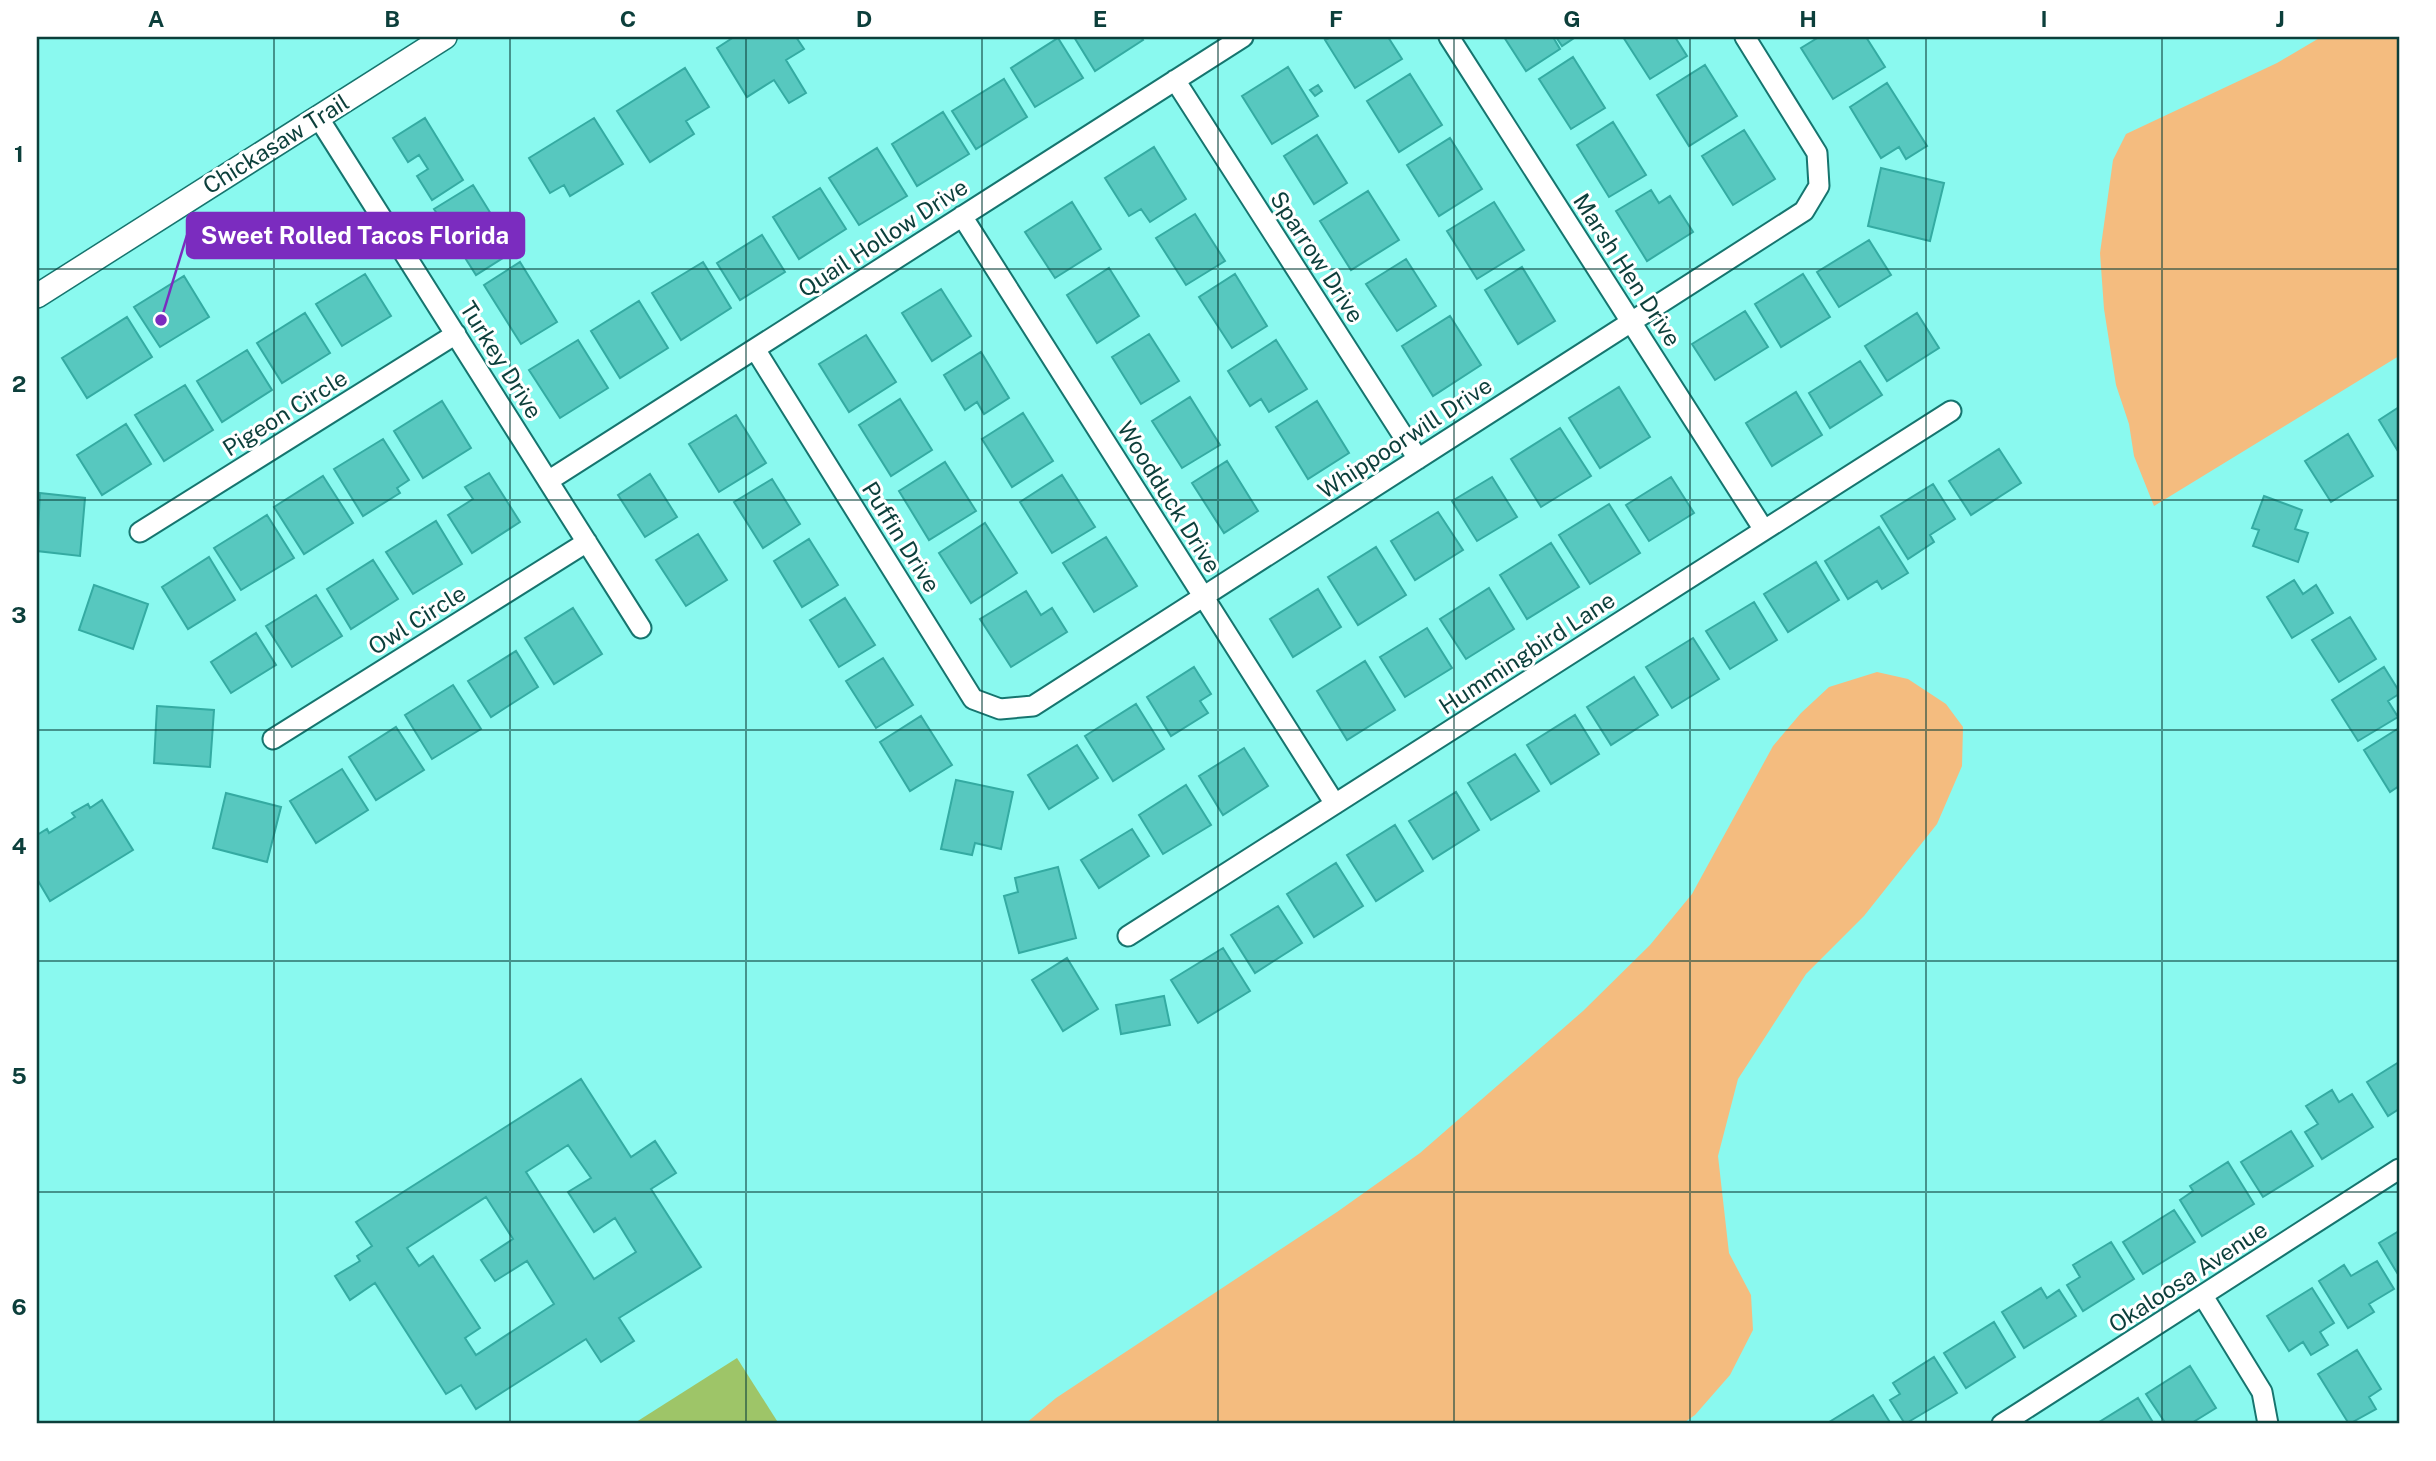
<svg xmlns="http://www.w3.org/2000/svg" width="2436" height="1461" viewBox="0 0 2436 1461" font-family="'Public Sans',sans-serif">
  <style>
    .green { fill: #f4bc7f }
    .water { fill: #9ec568 }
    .building { fill: #57c8bf; stroke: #34aba2; stroke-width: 2; fill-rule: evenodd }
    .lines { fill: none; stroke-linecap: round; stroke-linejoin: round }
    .minor-casing { stroke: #16756f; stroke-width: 23 }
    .tertiary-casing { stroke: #16756f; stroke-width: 26 }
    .minor { stroke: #fff; stroke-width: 19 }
    .tertiary { stroke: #fff; stroke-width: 23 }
    .grid { fill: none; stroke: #0c3f3b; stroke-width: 2; stroke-opacity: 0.55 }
    .labels { text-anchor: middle; stroke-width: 6; stroke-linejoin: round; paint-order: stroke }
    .street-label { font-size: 23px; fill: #0c3f3b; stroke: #fff }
    .leader { fill: none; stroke: #7b2cbf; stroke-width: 2.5 }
    .callout-dot { fill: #7b2cbf; stroke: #fff; stroke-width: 2.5 }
    .callout { fill: #7b2cbf; stroke: #7b2cbf; stroke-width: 2.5 }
    .callout-label { font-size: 24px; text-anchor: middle; font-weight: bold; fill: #fff }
    .neatline { fill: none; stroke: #0c3f3b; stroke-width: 2.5 }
    .grid-label { font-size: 23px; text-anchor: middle; font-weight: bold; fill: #0c3f3b }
  </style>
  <rect width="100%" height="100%" fill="#8af9ef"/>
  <!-- green -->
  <path class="green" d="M2321,37H2399V356L2154,506L2134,456L2129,424L2116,385L2104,309L2100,253L2113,160L2126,134L2277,63Z
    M1877,672L1908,679L1946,704L1963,727L1962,766L1937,824L1864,916L1806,974L1738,1079L1718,1156L1729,1253L1751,1295L1753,1330L1730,1375L1695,1415L1682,1424H1025L1056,1398L1337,1212L1420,1153L1583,1011L1650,945L1692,894L1773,746L1801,713L1829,687Z"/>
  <!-- water -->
  <path class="water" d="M737,1358L779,1424H633Z"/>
  <!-- building -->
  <path class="building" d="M734,37H796L804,49L786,60L806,93L789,103L774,80L747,97L717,48Z
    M1074,37H1141L1143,40L1095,71Z
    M1331,37H1388L1402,59L1355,88L1325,40Z
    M1504,37H1553L1560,49L1526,71Z
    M1556,37H1573L1574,38L1562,46Z
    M1623,37H1675L1687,56L1650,79Z
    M1819,37H1866L1885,67L1833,99L1801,48Z
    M1058,38L1083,78L1035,107L1011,68Z
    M1573,57L1605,108L1571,129L1539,79Z
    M1705,65L1737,116L1689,146L1657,95Z
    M1288,67L1318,116L1272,144L1242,96Z
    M685,68L709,107L686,121L694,134L650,162L617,111Z
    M1410,74L1442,125L1399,152L1367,101Z
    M1004,79L1027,117L976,149L952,111Z
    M1887,83L1927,146L1906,159L1899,147L1881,158L1850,107Z
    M1318,85L1322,91L1315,96L1310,90Z
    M943,112L969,154L917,186L892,144Z
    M425,118L463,180L432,200L417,176L428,169L419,155L408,162L393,138Z
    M594,118L623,164L570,196L564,185L550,193L529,158Z
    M1613,122L1646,175L1609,197L1577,145Z
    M1744,130L1775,179L1733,205L1702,156Z
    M1317,135L1347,183L1314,204L1284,156Z
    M1450,138L1482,189L1439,216L1407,165Z
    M1154,147L1186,199L1150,222L1141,209L1129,216L1105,178Z
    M877,148L907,196L859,225L829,178Z
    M1881,168L1944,183L1930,241L1868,226Z
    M473,185L514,251L476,275L434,209Z
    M820,188L846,229L799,259L773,217Z
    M1651,190L1659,203L1670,196L1693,232L1647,261L1616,211Z
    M1368,191L1399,240L1351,270L1320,221Z
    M1072,202L1101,249L1055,278L1025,232Z
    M1494,202L1524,250L1477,279L1447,231Z
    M1195,214L1225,261L1186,285L1156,238Z
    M762,235L785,272L740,300L717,263Z
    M1869,240L1891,275L1839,307L1817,272Z
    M1406,259L1436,306L1397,331L1366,284Z
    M520,262L557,322L521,344L484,285Z
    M703,262L731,308L681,340L652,293Z
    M1522,267L1555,321L1518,344L1485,290Z
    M1109,268L1139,316L1097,343L1067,295Z
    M365,274L391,316L342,346L316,304Z
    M1235,274L1267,326L1232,348L1199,297Z
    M1803,274L1830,317L1781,347L1755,304Z
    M184,276L209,317L160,347L134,307Z
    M941,289L971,336L932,361L902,313Z
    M639,301L668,348L620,378L591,331Z
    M1745,311L1768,347L1715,380L1692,344Z
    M305,313L330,353L282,383L257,343Z
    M1917,313L1939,348L1887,381L1865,346Z
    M1450,316L1481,365L1433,396L1402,346Z
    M127,317L152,357L87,398L62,358Z
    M1149,334L1179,381L1141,404L1112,357Z
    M866,335L896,382L849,412L819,364Z
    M578,340L608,388L560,418L529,370Z
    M1276,340L1307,389L1269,412L1261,399L1250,406L1228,371Z
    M247,350L272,390L222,422L197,381Z
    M981,352L1009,398L984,414L977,402L965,410L944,375Z
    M1860,361L1882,395L1830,428L1809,393Z
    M185,385L213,430L164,461L135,415Z
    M1619,387L1650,437L1600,468L1569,418Z
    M1796,392L1822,435L1772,466L1746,423Z
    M1190,397L1220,445L1182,468L1152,421Z
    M900,399L932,450L891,476L859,425Z
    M442,401L471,448L423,478L394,431Z
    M1317,401L1349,453L1308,479L1276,427Z
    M2399,407V453L2379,420Z
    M1023,413L1053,461L1012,487L982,439Z
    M736,415L766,463L719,492L689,444Z
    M126,424L151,464L102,495L77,455Z
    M1560,428L1591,476L1541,507L1511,459Z
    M2348,434L2373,476L2331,502L2305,461Z
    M383,439L409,480L397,488L400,493L363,516L334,469Z
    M1999,449L2021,483L1971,515L1949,481Z
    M1227,461L1258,511L1224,533L1192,483Z
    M945,462L976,511L929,540L899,491Z
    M489,473L520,522L472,553L448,515L473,499L465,487Z
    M650,474L677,517L645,537L618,495Z
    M1062,475L1095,527L1052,553L1020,502Z
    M323,476L353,523L304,554L274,507Z
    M1492,477L1517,517L1477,541L1452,501Z
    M1671,477L1694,513L1649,541L1626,505Z
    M772,479L800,524L763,548L734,502Z
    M1933,484L1955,519L1930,535L1934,542L1908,559L1881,516Z
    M40,493L85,498L80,556L37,551Z
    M2264,496L2302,510L2295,529L2308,533L2298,562L2253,546L2259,530L2252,528Z
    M1609,504L1640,553L1590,584L1559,535Z
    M1438,512L1463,550L1415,580L1391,541Z
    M267,515L294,558L241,590L214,548Z
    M436,521L462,564L413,594L386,552Z
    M985,523L1017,573L971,603L939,553Z
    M1879,527L1908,573L1882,589L1877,581L1848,599L1825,561Z
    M698,534L727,580L686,606L656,560Z
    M1106,537L1137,586L1094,612L1063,563Z
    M809,539L838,585L802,607L774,561Z
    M1551,543L1579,587L1527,619L1500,575Z
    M1376,547L1406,595L1358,625L1328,577Z
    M209,557L235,600L188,629L162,587Z
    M373,560L398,599L351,629L327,589Z
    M1816,562L1839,600L1788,632L1764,594Z
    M2294,580L2303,594L2316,585L2333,613L2292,638L2267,597Z
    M94,585L148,604L133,649L79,630Z
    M1489,588L1514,629L1466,659L1440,619Z
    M1318,589L1341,627L1293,657L1270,619Z
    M1026,591L1041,615L1052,608L1067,632L1011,667L980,619Z
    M316,595L342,636L292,667L266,626Z
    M845,598L875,645L839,667L810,620Z
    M1754,602L1777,640L1730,669L1706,631Z
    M573,608L602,654L554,684L525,638Z
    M2350,617L2376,659L2339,682L2312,640Z
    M1427,628L1452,668L1405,697L1380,657Z
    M256,633L276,665L231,693L211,662Z
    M1693,638L1719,679L1672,708L1646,667Z
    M516,651L538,687L491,717L468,681Z
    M883,658L913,705L876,728L846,681Z
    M1365,661L1395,710L1347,740L1317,691Z
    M1194,667L1211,694L1200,701L1208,713L1171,736L1147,697Z
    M2384,667L2399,691V694L2388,701L2398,717L2358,741L2332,700Z
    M1634,677L1658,715L1611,745L1587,707Z
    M453,685L481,729L432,759L405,715Z
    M1136,704L1164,749L1113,781L1085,736Z
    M157,706L214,710L210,767L154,763Z
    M1575,715L1599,754L1551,784L1527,745Z
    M921,716L952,765L910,791L880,742Z
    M396,727L424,770L376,800L349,757Z
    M2399,728V786L2390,792L2364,750Z
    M1077,745L1098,778L1049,809L1028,775Z
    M1244,748L1268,786L1223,815L1199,776Z
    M1515,754L1539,791L1491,820L1468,783Z
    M342,769L368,810L316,843L290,801Z
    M956,780L1013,792L1001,849L975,843L972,855L941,849Z
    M1186,785L1211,825L1163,854L1139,815Z
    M1456,792L1479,830L1433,859L1409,821Z
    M226,793L281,807L267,862L213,848Z
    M102,800L133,850L50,901L37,879V835L47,829L49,833L75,817L72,813L88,804L90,808Z
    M1395,825L1423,871L1376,901L1347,855Z
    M1132,829L1149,856L1099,888L1081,860Z
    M1336,863L1363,906L1314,937L1287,894Z
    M1058,867L1076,938L1019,953L1004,896L1018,892L1015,878Z
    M1278,906L1302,943L1255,973L1231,935Z
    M1223,948L1250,991L1198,1023L1171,980Z
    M1067,958L1098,1009L1063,1031L1032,980Z
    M1164,996L1170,1025L1121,1034L1116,1005Z
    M2399,1062V1109L2388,1116L2367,1082Z
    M581,1079L631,1157L655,1141L676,1173L651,1189L701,1267L619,1318L634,1341L601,1362L586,1339L476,1409L461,1385L446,1394L375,1283L350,1300L335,1276L360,1261L357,1256L372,1246L356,1222ZM568,1145L591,1178L568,1192L594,1232L615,1218L636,1252L594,1279L526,1172ZM486,1197L513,1239L481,1260L495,1281L527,1261L554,1304L476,1355L465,1338L480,1328L433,1256L419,1266L407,1248Z
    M2332,1090L2339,1102L2352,1094L2373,1127L2322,1159L2305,1132L2318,1124L2306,1106Z
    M2291,1131L2313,1166L2263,1197L2241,1162Z
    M2228,1162L2254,1204L2202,1236L2180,1200L2193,1191L2190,1186Z
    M2174,1210L2195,1242L2143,1274L2123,1242Z
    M2399,1231V1276L2379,1243Z
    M2111,1242L2134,1279L2083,1311L2067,1285L2080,1277L2073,1265Z
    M2377,1261L2394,1289L2369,1304L2374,1312L2348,1328L2319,1281L2344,1265L2351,1276Z
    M2041,1288L2047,1298L2059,1290L2076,1316L2024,1348L2002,1312Z
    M2312,1288L2334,1323L2320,1332L2328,1345L2311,1355L2303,1342L2289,1351L2267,1316Z
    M1994,1322L2015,1357L1966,1388L1944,1353Z
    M2357,1350L2381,1389L2369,1397L2376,1409L2349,1424L2318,1374Z
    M1934,1357L1957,1393L1905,1424L1890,1400L1900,1394L1893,1383Z
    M2190,1366L2216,1408L2190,1424H2166L2146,1394Z
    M1873,1395L1891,1424H1826Z
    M2138,1398L2154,1424H2096Z"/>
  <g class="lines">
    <!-- minor casing -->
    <g class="minor-casing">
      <path id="minor" d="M1449,37L1764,530
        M1175,80L1418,459
        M318,117L641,628
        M962,216L1335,804
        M755,349L973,699L1000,709L1033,706L1804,211L1819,186L1817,153L1745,37
        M548,481L1243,37
        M140,532L456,334
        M273,739L587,542
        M1128,936L1951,411
        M2203,1296L2262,1392L2268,1424
        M2002,1424L2399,1169"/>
    </g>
    <!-- tertiary casing -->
    <g class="tertiary-casing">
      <path id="tertiary" d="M37,296L445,37"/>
    </g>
    <!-- minor -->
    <use href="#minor" class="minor"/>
    <!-- tertiary -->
    <use href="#tertiary" class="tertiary"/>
  </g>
  <!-- grid -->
  <path class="grid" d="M274,37V1424M510,37V1424M746,37V1424M982,37V1424M1218,37V1424M1454,37V1424M1690,37V1424M1926,37V1424M2162,37V1424M37,269H2399M37,500H2399M37,730H2399M37,961H2399M37,1192H2399"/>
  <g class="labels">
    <!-- street labels -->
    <g class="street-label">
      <text transform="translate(276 144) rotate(-32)" y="8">Chickasaw Trail</text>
      <text transform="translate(883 238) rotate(-33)" y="8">Quail Hollow Drive</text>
      <text transform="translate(1317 257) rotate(57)" y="8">Sparrow Drive</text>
      <text transform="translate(1627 270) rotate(57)" y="8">Marsh Hen Drive</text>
      <text transform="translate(501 360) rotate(58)" y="8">Turkey Drive</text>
      <text transform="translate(285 413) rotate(-32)" y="8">Pigeon Circle</text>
      <text transform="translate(1405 438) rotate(-33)" y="8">Whippoorwill Drive</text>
      <text transform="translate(1169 497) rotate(58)" y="8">Woodduck Drive</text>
      <text transform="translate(901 537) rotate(58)" y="8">Puffin Drive</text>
      <text transform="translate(417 620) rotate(-32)" y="8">Owl Circle</text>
      <text transform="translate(1527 653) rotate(-33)" y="8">Hummingbird Lane</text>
      <text transform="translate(2188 1277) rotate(-33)" y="8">Okaloosa Avenue</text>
    </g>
  </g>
  <!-- callouts -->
  <path class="leader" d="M161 320L187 235"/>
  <circle class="callout-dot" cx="161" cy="320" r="7"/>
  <rect class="callout" x="187" y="213" width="337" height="45" rx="7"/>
  <g class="callout-label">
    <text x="355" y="244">Sweet Rolled Tacos Florida</text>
  </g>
  <!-- border -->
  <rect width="2436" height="1461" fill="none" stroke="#ffffff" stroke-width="77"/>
  <rect x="38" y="38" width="2360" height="1384" class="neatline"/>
  <g class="grid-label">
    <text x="156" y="27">A</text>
    <text x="392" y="27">B</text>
    <text x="628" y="27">C</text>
    <text x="864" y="27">D</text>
    <text x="1100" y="27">E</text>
    <text x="1336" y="27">F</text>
    <text x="1572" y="27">G</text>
    <text x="1808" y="27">H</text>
    <text x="2044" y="27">I</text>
    <text x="2280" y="27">J</text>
    <text x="19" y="162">1</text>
    <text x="19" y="392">2</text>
    <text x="19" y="623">3</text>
    <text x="19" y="854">4</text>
    <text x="19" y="1084">5</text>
    <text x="19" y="1315">6</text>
  </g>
</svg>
